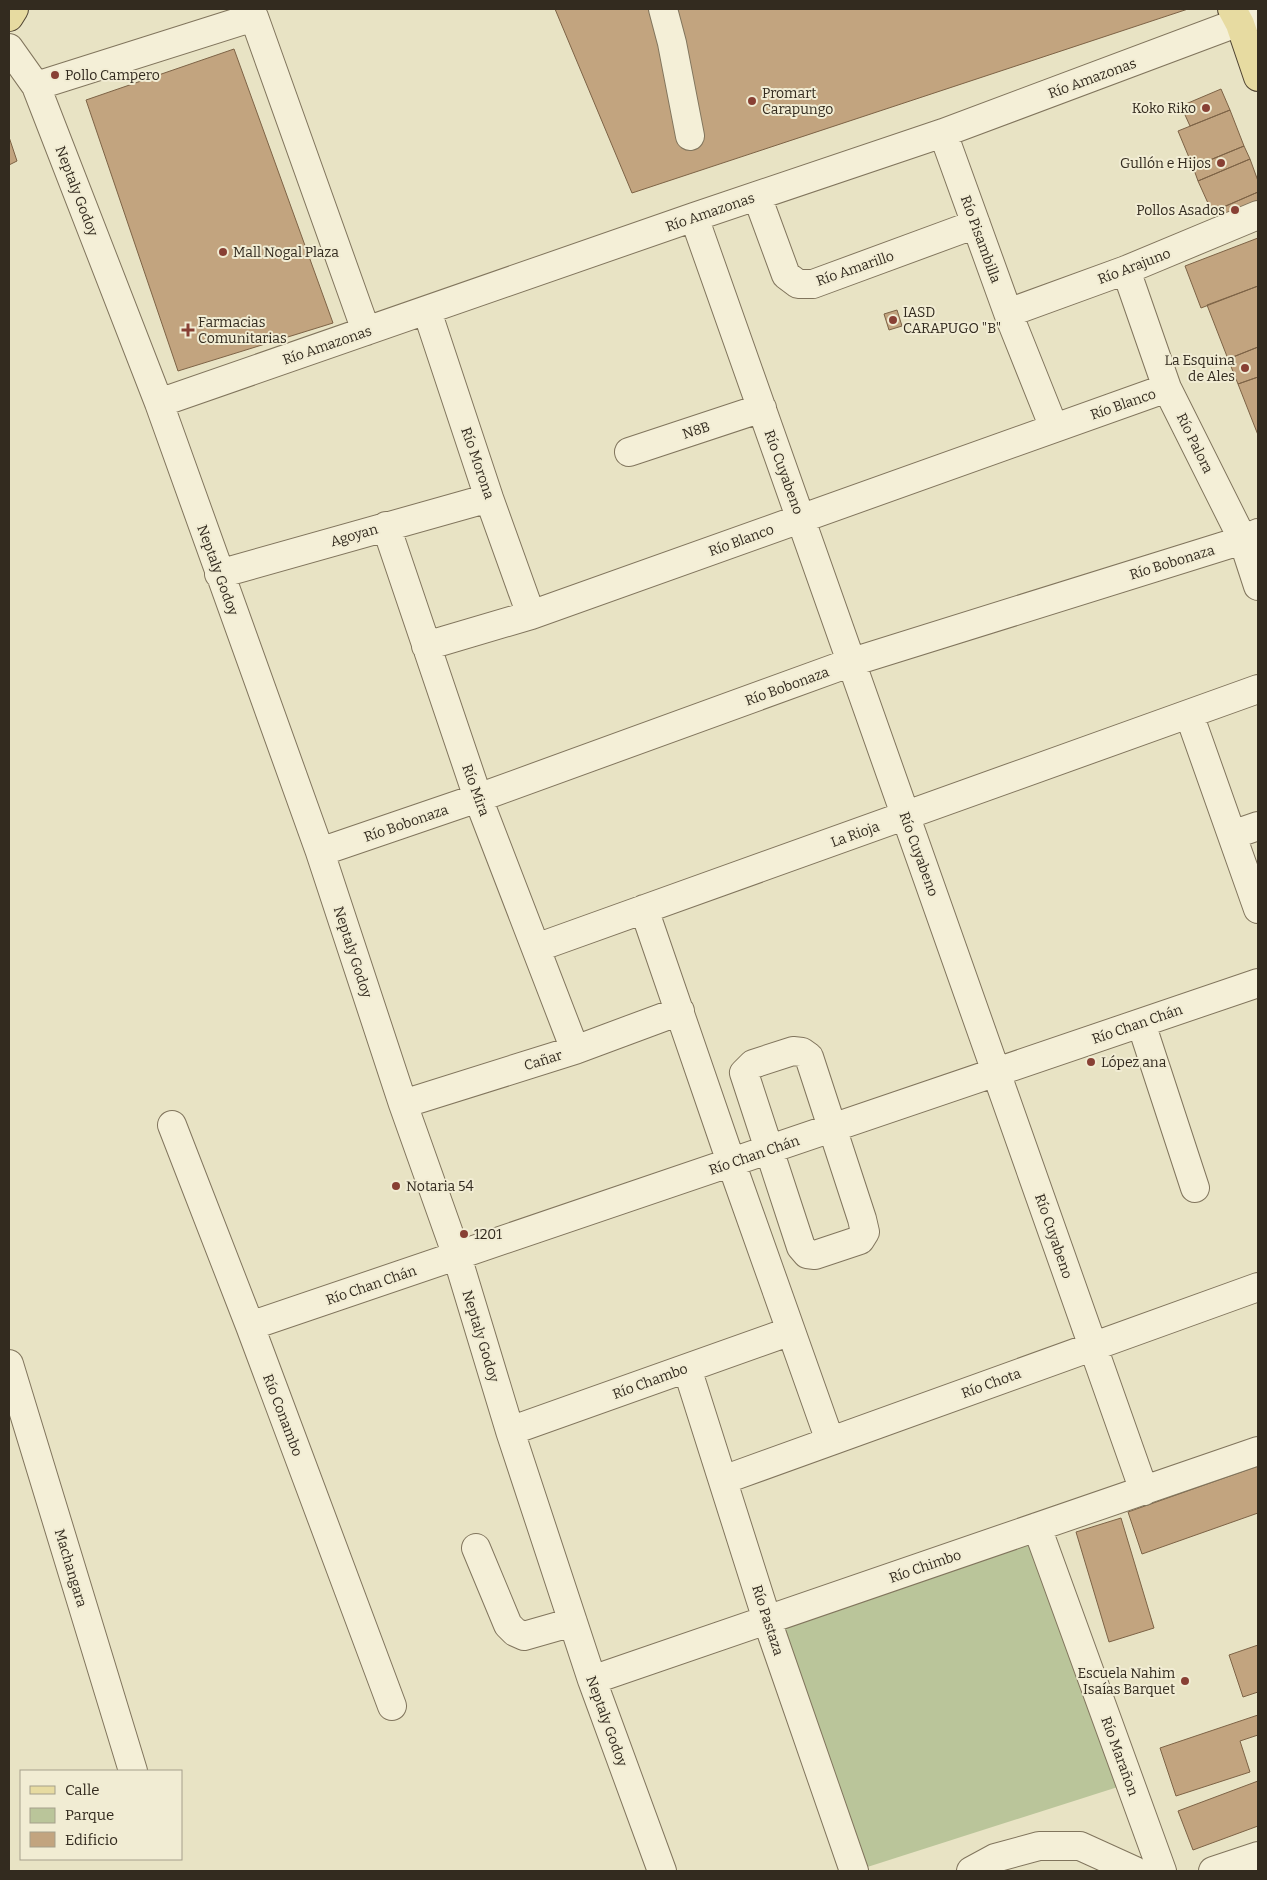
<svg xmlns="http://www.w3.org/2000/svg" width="1267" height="1880" viewBox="0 0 1267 1880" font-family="Bitter,serif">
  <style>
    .green { fill: #bac59a }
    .building { fill: #c2a47f; stroke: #7d6346 }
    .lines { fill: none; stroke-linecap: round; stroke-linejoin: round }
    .minor-casing { stroke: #81755d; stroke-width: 30 }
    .major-casing { stroke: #4f4331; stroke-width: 30 }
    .minor { stroke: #f4efd7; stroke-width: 28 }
    .major { stroke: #e7dba1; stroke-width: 28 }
    .poi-dot { fill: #884034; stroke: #f1ecd3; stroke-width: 2 }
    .labels { text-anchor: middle; stroke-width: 4; stroke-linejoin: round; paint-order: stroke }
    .poi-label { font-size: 14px; fill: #332b1f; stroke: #f1ecd3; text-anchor: start }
    .street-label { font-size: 14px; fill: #332b1f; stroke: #f1ecd3 }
  </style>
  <rect width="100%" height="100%" fill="#e8e3c4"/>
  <!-- green -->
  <path class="green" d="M1027,1536L1124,1785L858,1870L773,1627Z"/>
  <!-- building -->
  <path class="building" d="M555,9H1188L632,193Z
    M234,49L333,323L178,371L86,100Z
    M1221,89L1230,110L1190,126L1181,106Z
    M1230,110L1244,146L1193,167L1178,131Z
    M9,137L17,161L9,165Z
    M1244,146L1250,159L1198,181L1193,167Z
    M1250,159L1258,181V192L1212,212L1198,181Z
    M1258,192V208L1218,225L1212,212Z
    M1258,238V286L1201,308L1185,266Z
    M1258,286V347L1228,359L1207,305Z
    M897,310L902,326L889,330L884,314Z
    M1258,347V377L1238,384L1228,359Z
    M1258,377V435L1238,384Z
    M1258,1466V1513L1142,1554L1128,1512Z
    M1121,1518L1154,1628L1109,1642L1076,1532Z
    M1258,1645V1692L1243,1697L1229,1655Z
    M1258,1715V1735L1240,1741L1250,1772L1176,1796L1160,1748Z
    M1258,1781V1826L1193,1850L1178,1811Z"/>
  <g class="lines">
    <!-- minor casing -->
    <g class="minor-casing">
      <path id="minor" d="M663,9L672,43L690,136
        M9,48L36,86L159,403L320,852L403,1104L457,1256L510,1431L592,1680L662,1871
        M36,86L254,17L366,331
        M943,133L1008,313L1054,428
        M757,196L786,275L798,284H813L976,224
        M694,217L1144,1491
        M1126,270L1167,388L1243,540L1258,586
        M427,311L489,498L531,615
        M1008,313L1126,270L1258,215
        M159,403L694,217L943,133L1258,15
        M629,452L762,408
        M386,526L478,798L575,1050
        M219,574L489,498
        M426,646L531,615L1167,388
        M1189,714L1258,909
        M1232,835L1258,826
        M320,852L478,798L852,662L1243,540L1258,533
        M644,909L731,1162L830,1441
        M536,948L1258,689
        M1141,1023L1195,1188
        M793,1051L802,1052L809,1057L862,1219L865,1232L860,1240L815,1255L807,1254L801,1247L744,1073L753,1064Z
        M403,1104L575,1050L680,1011
        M172,1125L250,1326L392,1706
        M250,1326L1258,983
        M9,1364L133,1771
        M687,1368L767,1620L854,1871
        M510,1431L791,1331
        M723,1480L1258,1287
        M1037,1527L1162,1871
        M476,1548L508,1625L515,1632L524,1636L573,1622
        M592,1680L1258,1451
        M971,1871L995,1858L1039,1846H1080L1135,1871
        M1213,1871L1258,1856"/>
    </g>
    <!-- major casing -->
    <g class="major-casing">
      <path id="major" d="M1232,9L1240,24L1258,77
        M9,17L14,9"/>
    </g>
    <!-- minor -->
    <use href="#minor" class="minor"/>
    <!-- major -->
    <use href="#major" class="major"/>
  </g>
  <!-- markers -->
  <g class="poi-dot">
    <circle cx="55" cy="75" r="5"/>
    <circle cx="752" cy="101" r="5"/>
    <circle cx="1206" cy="108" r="5"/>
    <circle cx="1221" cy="163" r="5"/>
    <circle cx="1235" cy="210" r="5"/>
    <circle cx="223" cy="252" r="5"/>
    <circle cx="893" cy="320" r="5"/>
    <path d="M185.5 322.5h5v5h5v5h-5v5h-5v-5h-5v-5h5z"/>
    <circle cx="1245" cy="368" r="5"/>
    <circle cx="1091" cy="1062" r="5"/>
    <circle cx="396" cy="1186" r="5"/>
    <circle cx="464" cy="1234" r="5"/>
    <circle cx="1185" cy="1681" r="5"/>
  </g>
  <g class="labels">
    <!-- poi labels -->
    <g class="poi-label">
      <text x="65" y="80">Pollo Campero</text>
      <text x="762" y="98">Promart<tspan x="762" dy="16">Carapungo</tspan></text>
      <text x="1196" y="113" text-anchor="end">Koko Riko</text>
      <text x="1211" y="168" text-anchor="end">Gullón e Hijos</text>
      <text x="1225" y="215" text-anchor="end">Pollos Asados</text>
      <text x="233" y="257">Mall Nogal Plaza</text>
      <text x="903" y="317">IASD<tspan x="903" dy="16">CARAPUGO "B"</tspan></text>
      <text x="198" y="327">Farmacias<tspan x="198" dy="16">Comunitarias</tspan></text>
      <text x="1235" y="365" text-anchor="end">La Esquina<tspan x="1235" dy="16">de Ales</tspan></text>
      <text x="1101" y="1067">López ana</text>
      <text x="406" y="1191">Notaria 54</text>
      <text x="474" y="1239">1201</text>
      <text x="1175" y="1678" text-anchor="end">Escuela Nahim<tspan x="1175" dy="16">Isaías Barquet</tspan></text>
    </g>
    <!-- street labels -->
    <g class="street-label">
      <text transform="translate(1092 78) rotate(-20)" y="5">Río Amazonas</text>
      <text transform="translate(77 191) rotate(69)" y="5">Neptaly Godoy</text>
      <text transform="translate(710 212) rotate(-19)" y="5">Río Amazonas</text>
      <text transform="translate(981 239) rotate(70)" y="5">Río Pisambilla</text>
      <text transform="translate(1134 266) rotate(-21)" y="5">Río Arajuno</text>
      <text transform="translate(855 268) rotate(-19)" y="5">Río Amarillo</text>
      <text transform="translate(327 345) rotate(-19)" y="5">Río Amazonas</text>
      <text transform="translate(1123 404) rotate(-19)" y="5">Río Blanco</text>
      <text transform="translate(696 430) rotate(-18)" y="5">N8B</text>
      <text transform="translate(1195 443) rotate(64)" y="5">Río Palora</text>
      <text transform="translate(478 463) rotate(71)" y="5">Río Morona</text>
      <text transform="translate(784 472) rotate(70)" y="5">Río Cuyabeno</text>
      <text transform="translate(354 535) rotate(-16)" y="5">Agoyan</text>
      <text transform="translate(741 540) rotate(-20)" y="5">Río Blanco</text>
      <text transform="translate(1172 562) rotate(-17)" y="5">Río Bobonaza</text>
      <text transform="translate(218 570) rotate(70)" y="5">Neptaly Godoy</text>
      <text transform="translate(787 686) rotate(-20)" y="5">Río Bobonaza</text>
      <text transform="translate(476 790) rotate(70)" y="5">Río Mira</text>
      <text transform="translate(406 823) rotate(-19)" y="5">Río Bobonaza</text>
      <text transform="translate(855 834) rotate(-20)" y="5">La Rioja</text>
      <text transform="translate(919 854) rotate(70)" y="5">Río Cuyabeno</text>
      <text transform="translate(353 952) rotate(72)" y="5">Neptaly Godoy</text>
      <text transform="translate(1137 1024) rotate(-19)" y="5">Río Chan Chán</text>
      <text transform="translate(543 1060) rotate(-17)" y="5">Cañar</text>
      <text transform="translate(754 1155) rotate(-19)" y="5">Río Chan Chán</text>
      <text transform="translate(1054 1236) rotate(71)" y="5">Río Cuyabeno</text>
      <text transform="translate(371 1285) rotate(-19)" y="5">Río Chan Chán</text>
      <text transform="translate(481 1336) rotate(73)" y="5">Neptaly Godoy</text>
      <text transform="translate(650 1381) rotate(-20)" y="5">Río Chambo</text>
      <text transform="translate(991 1383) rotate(-20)" y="5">Río Chota</text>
      <text transform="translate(283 1415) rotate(69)" y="5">Río Conambo</text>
      <text transform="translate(925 1566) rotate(-19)" y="5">Río Chimbo</text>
      <text transform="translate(71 1568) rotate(73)" y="5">Machangara</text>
      <text transform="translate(768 1620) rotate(72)" y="5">Río Pastaza</text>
      <text transform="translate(607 1721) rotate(70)" y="5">Neptaly Godoy</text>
      <text transform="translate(1120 1756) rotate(70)" y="5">Río Marañon</text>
    </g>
  </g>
  <!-- border -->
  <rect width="1267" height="1880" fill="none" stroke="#332b1f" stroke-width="20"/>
  <!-- legend -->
  <rect x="20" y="1770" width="162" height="90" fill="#f1ecd3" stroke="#a59f8b"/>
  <rect x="30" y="1786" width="25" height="8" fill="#e7dba1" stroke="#a59f8b"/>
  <text x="65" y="1795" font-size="15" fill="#332b1f">Calle</text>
  <rect x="30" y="1808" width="25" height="15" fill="#bac59a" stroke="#a59f8b"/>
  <text x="65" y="1820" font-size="15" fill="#332b1f">Parque</text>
  <rect x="30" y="1832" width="25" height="15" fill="#c2a47f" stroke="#a59f8b"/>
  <text x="65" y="1845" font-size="15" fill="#332b1f">Edificio</text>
</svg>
